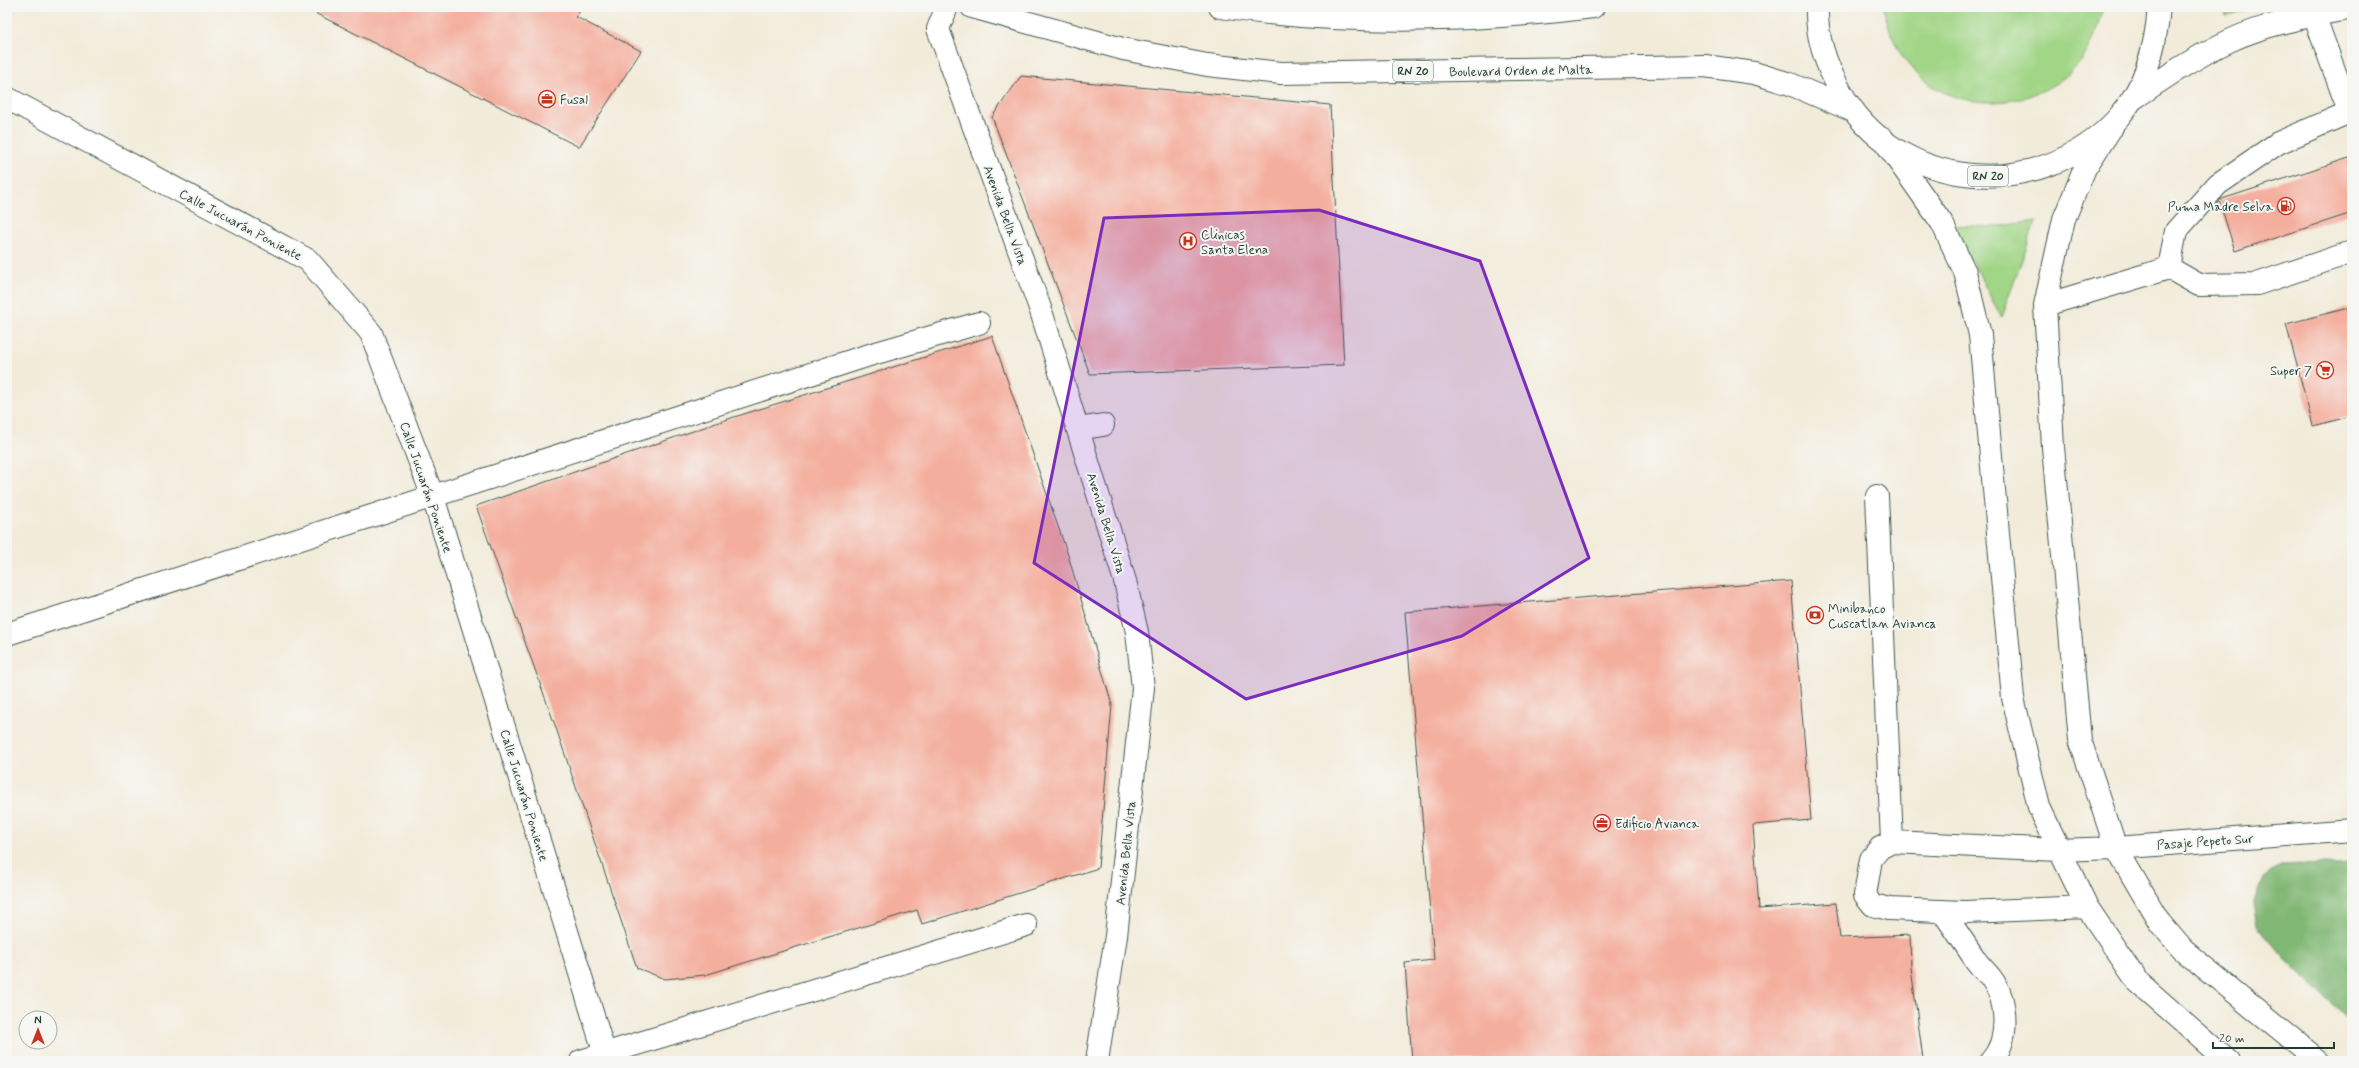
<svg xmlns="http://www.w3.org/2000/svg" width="2359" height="1068" viewBox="0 0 2359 1068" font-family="Mynerve,sans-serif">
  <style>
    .green { fill: #a2d687; stroke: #608a5e }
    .forest { fill: #81b774; stroke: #507a54 }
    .building { fill: #f4ae9d }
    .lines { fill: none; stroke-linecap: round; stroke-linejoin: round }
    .minor-casing { stroke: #3f574d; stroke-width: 24 }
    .highway-casing { stroke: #3f574d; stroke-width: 24 }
    .minor { stroke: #fff; stroke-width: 22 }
    .highway { stroke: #fff; stroke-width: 22 }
    .marked { fill: #7b2cbf; fill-opacity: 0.2; stroke: #7b2cbf; stroke-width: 3; stroke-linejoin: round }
    .labels { text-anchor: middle; stroke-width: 4; stroke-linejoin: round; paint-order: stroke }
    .shield { fill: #f6f6f2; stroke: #60746d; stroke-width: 1 }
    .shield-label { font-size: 12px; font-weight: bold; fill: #1f3d34 }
    .street-label { font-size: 13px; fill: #1f3d34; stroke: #f6f6f2 }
    .poi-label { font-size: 13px; fill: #1f3d34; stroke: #f6f6f2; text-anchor: start }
  </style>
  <rect width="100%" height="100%" fill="#f6f6f2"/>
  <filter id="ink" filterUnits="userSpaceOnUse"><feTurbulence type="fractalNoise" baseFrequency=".025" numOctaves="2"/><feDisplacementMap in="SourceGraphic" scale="8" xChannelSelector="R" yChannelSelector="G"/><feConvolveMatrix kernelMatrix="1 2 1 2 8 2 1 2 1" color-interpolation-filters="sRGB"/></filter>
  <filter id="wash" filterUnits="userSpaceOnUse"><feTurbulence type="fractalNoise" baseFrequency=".012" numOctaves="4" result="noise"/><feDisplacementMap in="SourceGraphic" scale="16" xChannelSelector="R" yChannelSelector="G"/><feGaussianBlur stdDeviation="0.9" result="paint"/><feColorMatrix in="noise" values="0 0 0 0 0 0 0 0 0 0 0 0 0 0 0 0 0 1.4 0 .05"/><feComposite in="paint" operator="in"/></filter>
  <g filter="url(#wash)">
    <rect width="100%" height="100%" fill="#f2ebd9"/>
    <!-- green -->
    <path class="green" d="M1883,7H2103C2097,29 2091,53 2074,69C2031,111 1954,115 1912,69C1896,51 1889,30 1883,7Z
      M2224,7H2257L2225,16Z
      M2036,221L2001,317L1953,225L1994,227Z"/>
    <!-- forest -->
    <path class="forest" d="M2352,863V1025L2280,953L2257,926L2253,904L2262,879L2280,866Z"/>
    <g id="blocks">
      <!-- building -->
      <path class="building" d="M303,7H582L576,17L641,51L579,147Z
        M1021,76L1330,105L1344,365L1090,374L992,117Z
        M2352,157V213L2235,251L2219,200Z
        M2352,307V416L2313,426L2286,324Z
        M992,336L1068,555L1112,705L1098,868L922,924L917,910L705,975L665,979L637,968L556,728L476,506L728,419Z
        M1791,581L1811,820L1753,825L1759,909L1836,903L1840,938L1910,935L1911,968L1923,1059L1893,1061H1412L1405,963L1434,960L1405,612Z"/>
    </g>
  </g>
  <g filter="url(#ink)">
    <use href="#blocks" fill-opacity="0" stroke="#3f574d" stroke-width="1"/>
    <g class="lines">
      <!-- minor casing -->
      <g class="minor-casing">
        <path id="minor" d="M947,7L938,29L1040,308L1125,581L1137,632L1143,688L1116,936L1097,1061
          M2314,15L2349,111
          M7,98L308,260L371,333L433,497L607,1061
          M2112,127L2085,168L2064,219L2045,305L2053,447L2080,740L2116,848L2160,923L2183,950L2319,1061
          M1883,139L1942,223L1965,272L1980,335L2013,698L2039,807L2087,907L2137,981L2228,1061
          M2169,268L2176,231L2218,184L2278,143L2352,111
          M2045,305L2169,268L2199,285L2257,284L2352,252
          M1078,429L1103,425
          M1877,496L1892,842
          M7,634L866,356L979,323
          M2087,907L1965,912L1889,909L1873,905L1865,895L1871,859L1880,848L1892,842L2058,850L2116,848L2352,830
          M1942,911C1954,927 1964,943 1975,959C1979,966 1986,971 1991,978C2008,1000 2010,1040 1991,1061
          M581,1061L1026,925"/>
      </g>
      <!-- highway casing -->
      <g class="highway-casing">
        <path id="highway" d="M972,7L1123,49L1207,65L1281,73L1705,66L1754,73L1790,84L1854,111
          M1220,7C1343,25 1469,23 1593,7
          M1817,7C1816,36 1826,65 1840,90C1897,193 2040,204 2118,118C2146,87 2156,47 2159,7
          M2133,99C2164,78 2195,57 2229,41C2267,23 2311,16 2352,8"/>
      </g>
      <!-- minor -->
      <use href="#minor" class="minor"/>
      <!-- highway -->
      <use href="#highway" class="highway"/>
    </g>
  </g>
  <!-- marked area -->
  <path class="marked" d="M1319,210L1480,261L1589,558L1462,636L1246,699L1034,563L1104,218Z"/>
  <!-- icons -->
  <defs>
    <g id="office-ring" transform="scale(0.9)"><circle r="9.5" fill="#f6f6f2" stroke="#c8321e" stroke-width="1.5"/><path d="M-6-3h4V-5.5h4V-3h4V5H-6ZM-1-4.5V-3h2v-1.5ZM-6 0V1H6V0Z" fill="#c8321e"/></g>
    <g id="fuel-ring" transform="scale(0.9)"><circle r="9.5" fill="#f6f6f2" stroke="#c8321e" stroke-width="1.5"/><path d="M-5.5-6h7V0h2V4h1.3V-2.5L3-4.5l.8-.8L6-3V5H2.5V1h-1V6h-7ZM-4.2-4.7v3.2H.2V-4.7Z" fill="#c8321e"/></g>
    <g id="hospital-ring" transform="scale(0.9)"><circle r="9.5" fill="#f6f6f2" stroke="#c8321e" stroke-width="1.5"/><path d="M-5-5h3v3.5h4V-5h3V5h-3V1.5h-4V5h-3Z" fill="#c8321e"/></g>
    <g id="supermarket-ring" transform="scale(0.9)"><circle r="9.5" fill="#f6f6f2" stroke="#c8321e" stroke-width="1.5"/><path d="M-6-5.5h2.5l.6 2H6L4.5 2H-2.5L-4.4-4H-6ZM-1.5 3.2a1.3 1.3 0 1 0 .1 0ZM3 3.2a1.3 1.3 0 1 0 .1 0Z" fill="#c8321e"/></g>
    <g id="bank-ring" transform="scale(0.9)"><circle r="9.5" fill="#f6f6f2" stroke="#c8321e" stroke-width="1.5"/><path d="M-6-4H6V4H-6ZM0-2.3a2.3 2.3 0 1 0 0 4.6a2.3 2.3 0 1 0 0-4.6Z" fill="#c8321e"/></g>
  </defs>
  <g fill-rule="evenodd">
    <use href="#office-ring" x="547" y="99"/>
    <use href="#fuel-ring" x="2286" y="206"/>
    <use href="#hospital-ring" x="1188" y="241"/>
    <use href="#supermarket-ring" x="2325" y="370"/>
    <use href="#bank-ring" x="1815" y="615"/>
    <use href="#office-ring" x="1602" y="823"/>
  </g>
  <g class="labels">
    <!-- shield labels -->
    <g class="shield">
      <rect x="1393" y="61" width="40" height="20" rx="3"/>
      <rect x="1968" y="166" width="40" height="20" rx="3"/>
    </g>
    <g class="shield-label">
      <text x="1413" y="75">RN 20</text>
      <text x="1988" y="180">RN 20</text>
    </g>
    <!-- street labels -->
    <g class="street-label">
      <text transform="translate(1521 70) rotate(-1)" y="5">Boulevard Orden de Malta</text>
      <text transform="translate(1006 215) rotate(70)" y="5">Avenida Bella Vista</text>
      <text transform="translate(241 224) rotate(28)" y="5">Calle Jucuarán Poniente</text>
      <text transform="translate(427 487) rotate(71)" y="5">Calle Jucuarán Poniente</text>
      <text transform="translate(1107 523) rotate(73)" y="5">Avenida Bella Vista</text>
      <text transform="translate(525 795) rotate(73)" y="5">Calle Jucuarán Poniente</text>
      <text transform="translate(2205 841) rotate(-4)" y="5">Pasaje Pepeto Sur</text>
      <text transform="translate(1125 853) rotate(-84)" y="5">Avenida Bella Vista</text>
    </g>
    <!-- poi labels -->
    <g class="poi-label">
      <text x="560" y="104">Fusal</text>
      <text x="2273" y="211" text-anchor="end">Puma Madre Selva</text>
      <text x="1201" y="239">Clinicas<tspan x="1201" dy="15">Santa Elena</tspan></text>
      <text x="2312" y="375" text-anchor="end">Super 7</text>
      <text x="1828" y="613">Minibanco<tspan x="1828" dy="15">Cuscatlan Avianca</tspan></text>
      <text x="1615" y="828">Edificio Avianca</text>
    </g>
  </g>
  <!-- margin -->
  <rect width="2359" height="1068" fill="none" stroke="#f6f6f2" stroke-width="24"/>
  <!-- north arrow -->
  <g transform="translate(38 1030)"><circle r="19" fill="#f6f6f2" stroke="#a0aca6"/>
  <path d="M0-3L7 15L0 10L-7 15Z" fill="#c8321e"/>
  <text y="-6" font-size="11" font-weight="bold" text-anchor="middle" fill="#1f3d34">N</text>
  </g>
  <!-- scale -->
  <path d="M2213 1042v6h121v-6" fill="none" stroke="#1f3d34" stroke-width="2"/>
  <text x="2219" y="1042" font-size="12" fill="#1f3d34" stroke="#f6f6f2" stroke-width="3" paint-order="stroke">20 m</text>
</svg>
